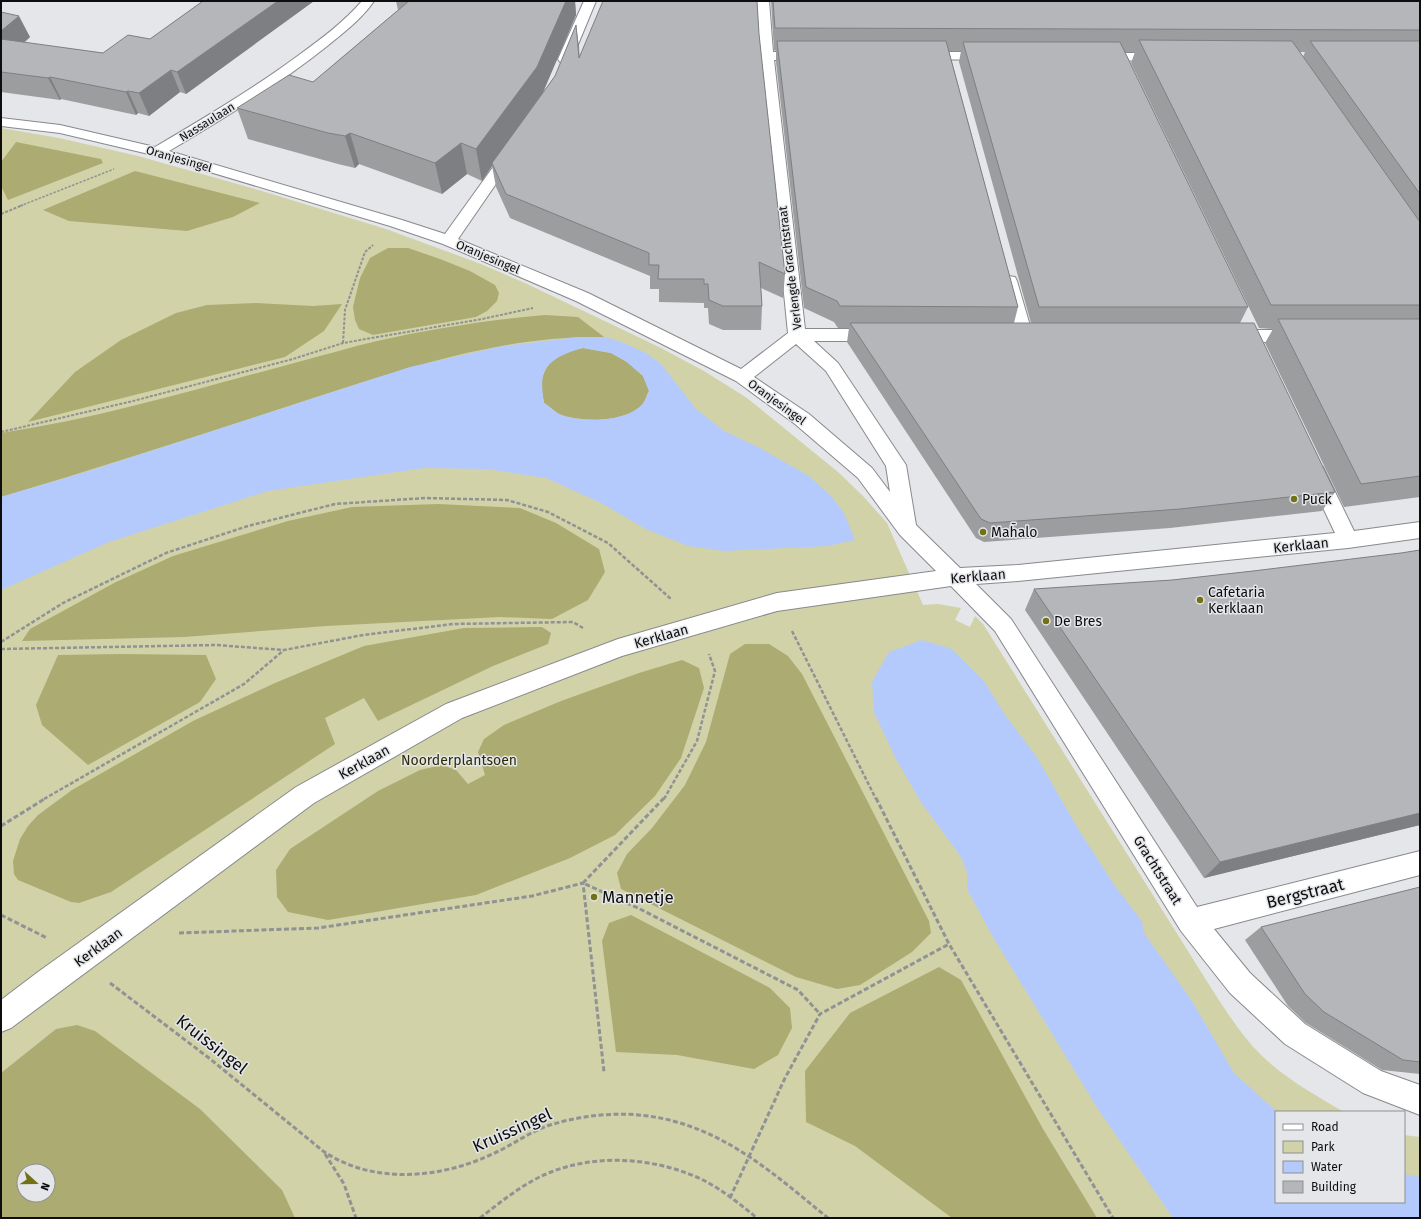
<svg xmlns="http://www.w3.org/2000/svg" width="1421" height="1219" viewBox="0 0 1421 1219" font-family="'Fira Sans',sans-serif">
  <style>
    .green { fill: #d1d2a8; fill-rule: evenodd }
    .forest { fill: #abab72; fill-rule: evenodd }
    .water { fill: #b4cafd; fill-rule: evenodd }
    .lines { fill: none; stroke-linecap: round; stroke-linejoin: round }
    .minor-casing { stroke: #88898c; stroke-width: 2 }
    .path-far3 { stroke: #909294; stroke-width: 1.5; stroke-dasharray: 2.5 1.5; stroke-linecap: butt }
    .path-far2 { stroke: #909294; stroke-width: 2; stroke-dasharray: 3 1.5; stroke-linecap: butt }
    .path-far1 { stroke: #909294; stroke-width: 2.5; stroke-dasharray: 4 2; stroke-linecap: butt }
    .path { stroke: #909294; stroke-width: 3; stroke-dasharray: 5 2.5; stroke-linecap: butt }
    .minor { fill: #fff; fill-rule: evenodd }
    .wall { fill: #9b9d9f; fill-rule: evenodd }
    .shaded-wall { fill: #7e7f82 }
    .building { fill: #b4b6b9; stroke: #7e7f82 }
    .poi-dot { fill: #737115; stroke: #e4e6e9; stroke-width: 1.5 }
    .labels { text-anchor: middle; stroke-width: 3; stroke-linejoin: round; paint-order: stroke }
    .far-street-label { font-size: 12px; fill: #0d0d0e; stroke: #e4e6e9 }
    .poi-label { font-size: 14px; fill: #0d0d0e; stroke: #e4e6e9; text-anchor: start }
    .street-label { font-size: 14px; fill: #0d0d0e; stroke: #e4e6e9 }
    .park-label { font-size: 14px; fill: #2d2b00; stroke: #e4e6e9 }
    .near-street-label { font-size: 17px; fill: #0d0d0e; stroke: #e4e6e9 }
    .near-poi-label { font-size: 17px; fill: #0d0d0e; stroke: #e4e6e9; text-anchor: start }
  </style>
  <rect width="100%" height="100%" fill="#e4e6e9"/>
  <!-- green -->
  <path class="green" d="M1,128L59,138L138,156L262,191L386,229L481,264L525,283L659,347L704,371L747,398L838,472L863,496L887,523L923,605L938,604L961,608L955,620L970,627L975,616L983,624L1208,983C1224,1008 1240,1034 1261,1055C1285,1078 1315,1095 1344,1112H1276V1202H1404V1135L1420,1137V1218H1ZM24,1171H48V1195H24Z"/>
  <!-- forest -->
  <path class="forest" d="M16,142L101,159L103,163L8,200L1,186V162Z
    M135,171L260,203L233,217L187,231L69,221L43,210Z
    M388,248H408L440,259L470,271L495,285L499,293L497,301L487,311L476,317L373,335L359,329L355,320L353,307L360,278L370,258Z
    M256,303L313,306L342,304L324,331L285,357L28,422L75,372L121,340L176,313L207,305Z
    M545,315L578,317L604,337C498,335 394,372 295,404C197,436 99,468 1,497V433C102,418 200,388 298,362C325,355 351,347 377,341C432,329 489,320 545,315Z
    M583,348L611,353L627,362L643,376L649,391C647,394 646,399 644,402C630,423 580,423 559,414C554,411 549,406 544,403C543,396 540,387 542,381C545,360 564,352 583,348Z
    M438,504L520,508L556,523L599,549L605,572L588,600L552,619L500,617L326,626L184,637L22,641L30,629L114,583L173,556L288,521L352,507Z
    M542,627L551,633L548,644L493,666L378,721L364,698L325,718L335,744L111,892L79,903L71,902L18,880L14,874L13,861L20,839L28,826L38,815L72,790L193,721L275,683L364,646L464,628Z
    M745,644H769L788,656L802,674L929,921L931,933L912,952L860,985L837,989L796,977L621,889L617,873L627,854L652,828L685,785L706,742L730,654Z
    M121,654L206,655L216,679L200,702L88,765L42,725L36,705L58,655Z
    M682,660L699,668L704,688L681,758L655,796L615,835L570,858L476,895L328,920L288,912L277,897L276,870L290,849L378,791L420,770L442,765L456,770L468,784L485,775L478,752L484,739L504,725L561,701L639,673Z
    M631,915L770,988L790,1008L792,1028L778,1055L754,1069L677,1055L616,1052L602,941L609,923Z
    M939,967L961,980L1043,1129L1097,1218H952L855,1146L806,1122L805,1071L850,1013Z
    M77,1025L95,1031L200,1109L282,1190L295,1218H1V1073L56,1029ZM24,1171H48V1195H24Z"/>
  <!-- water -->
  <path class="water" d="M578,337H604L619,341L646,353L661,364L696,409L724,431L758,447L809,476L832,497L844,513L855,540L828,546L724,551L688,546L646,529L601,503L546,478L486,469L424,468L268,491L109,542L1,590V497L92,470L410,367L503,346ZM583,348L611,353L627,362L643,376L649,391C647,394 646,399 644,402C630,423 580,423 559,414C554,411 549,406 544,403C541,382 539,368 559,357C567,353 574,350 583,348Z
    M922,640L952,649L984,681L1005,715L1036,756L1080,832L1115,886L1142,921L1144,933L1192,1001L1234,1073L1277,1112L1276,1202H1404V1174L1420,1177V1218H1173L1098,1109L993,937L967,889V872L961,857L921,802L895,757L874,712L872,682L889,652Z"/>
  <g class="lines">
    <!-- minor casing -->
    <g class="minor-casing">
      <path id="minor" d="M362,1H374C362,19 343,33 326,47C277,86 223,119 169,151L402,220L445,234L506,149L511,148L516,149L518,152L458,239L588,293L741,369L788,333L760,56L757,1H769L773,52H806L811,53L813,56L811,59L806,60H774L805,329H879L885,331L888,335L885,339L879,341H814L838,363L906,465L916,525L960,568L1018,565L1335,533L1306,472L1309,467L1316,465L1323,467L1354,531L1420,522V538L1348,548L1018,581L976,584L1011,619L1197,907L1420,851V875L1214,929L1250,973L1305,1024L1381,1071L1420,1085V1115L1363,1093L1285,1044L1230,993L1181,931L995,631L951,586L777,611L622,656L462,718L314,803L11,1028L1,1032V1000L38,972L296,787L446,704L618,639L777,593L936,571L900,535L858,478L795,424L736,381L576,301L443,244L390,226L153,155L60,133L1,126V118L60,125L155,147C204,118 253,89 299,55C321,39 344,22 362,1ZM796,344L826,371L886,466L890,492L872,468L809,414L754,377Z
        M584,1H596L572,59L570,62H560L558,59Z
        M920,52H990L995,53L997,56L995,59L990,60L915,59L913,56L915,53Z
        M1098,53H1164L1169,54L1171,57L1169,60L1164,61L1093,60L1091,57L1093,54Z
        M1009,276L1015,277L1017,281L1033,336L1030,340L1024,342L1018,340L1015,336L1001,281L1003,277Z
        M1231,330H1299L1305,332L1308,336L1305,340L1299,342H1231L1225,340L1222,336L1225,332Z"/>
    </g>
    <!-- path-far3 -->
    <path class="path-far3" d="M20,206L114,169"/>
    <!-- path-far2 -->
    <path class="path-far2" d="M1,214L23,205
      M343,343L345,310L365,252L373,245
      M1,432L133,401L293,359L343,343L482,319L533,308"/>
    <!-- path-far1 -->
    <path class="path-far1" d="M792,631L876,799
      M1,642L63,603L166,553L248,526L335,504L425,498L507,500L548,512L608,543L671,599
      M1,649L216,645L284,650
      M44,799L244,684L284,650L363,635L453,624L573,622L583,628
      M664,799L697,741L715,671L709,654"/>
    <!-- path -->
    <path class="path" d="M664,798L583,883L638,908L798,990L820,1014
      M876,798L949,944L1113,1218
      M1,826L46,798
      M1,915L47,938
      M179,933L318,928L532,896L583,883L604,1072
      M110,983L209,1058L323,1151C371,1184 437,1179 488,1156C510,1147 527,1133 550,1125C589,1113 633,1110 673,1121C734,1137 780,1179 828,1218
      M325,1154L344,1184L356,1218
      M730,1198L785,1078L820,1014L949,944
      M480,1218C502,1201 525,1182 551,1172C599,1153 659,1158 705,1181C724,1191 741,1205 757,1218"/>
    <!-- minor -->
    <use href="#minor" class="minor"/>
  </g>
  <!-- wall -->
  <path class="wall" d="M203,1H314L186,94L180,92L149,116L138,113L136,115L61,99L60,100L1,92V12L30,37L24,43L103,53L150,39Z
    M396,1H575L576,15L543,92L579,57L759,34L785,274L783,298L761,288L762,306L761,330H723L709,324L708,308H704V303L659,302V289H650V276L510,218L496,187L492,166L482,181L467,174L442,194L359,164L355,168L338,164L248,139L237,108L313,82L398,10Z
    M771,1H1420V497L1344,507L1265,343L1273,329L1259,328L1131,63L1135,52H1125L1248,307L1240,323L1335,492L1322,511L1170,528L984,542L976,538L847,342L849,328H838L834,322L804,308L776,62V51L774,50ZM949,51H961L959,62L1031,323H1014L1018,307ZM1300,52H1305L1303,57Z
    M1420,550V825L1204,878L1025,610L1034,589L1172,580L1253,571L1401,553Z
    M1420,887V1074L1382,1070L1306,1023L1288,1006L1245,940L1261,927Z"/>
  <!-- shaded-wall -->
  <path class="shaded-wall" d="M278,1H314L186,94L177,72Z
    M566,1H575L576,15L541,97L492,163V166L482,181L476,149Z
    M19,16L30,37L3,60L1,55V31Z
    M576,25L579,47L581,81L579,58Z
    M171,70L180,92L149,116L139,93Z
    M50,77L61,99L60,100L48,78Z
    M128,91L138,113L136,115L126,92Z
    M350,133L359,164L355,168L345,136Z
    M461,143L467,174L442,194L435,163Z
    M1420,813V825L1204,878L1220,862Z"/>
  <!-- building -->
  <path class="building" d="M203,1H278L177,72L171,70L139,93L128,91L126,92L50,77L48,78L1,72V39L103,53L128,35L150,39Z
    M405,1H566L537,67L476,149L461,143L435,163L350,133L345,136L328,133L237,108L289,75L313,82L409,1Z
    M603,1H757L759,34L785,274L759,262L762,306H723L709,300L708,284H704V279H658L659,265H649V253L506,194L492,163L555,76L576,25L579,58Z
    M773,1H1420V30L775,28Z
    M1,12L19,16L1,31Z
    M1139,40L1292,41L1420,222V305H1271Z
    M777,41H946L1018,307L840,306L837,301L806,287Z
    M1310,41H1420V194Z
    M963,42H1120L1248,307H1039Z
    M1278,319H1420V476L1361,484Z
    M850,323H1254L1335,492L1180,509L990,523L981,519Z
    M1420,550V813L1220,862L1034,589L1172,580L1253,571L1401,553Z
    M1420,887V1062L1403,1060L1324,1012L1305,994L1261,927Z"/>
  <!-- markers -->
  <g class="poi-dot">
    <circle cx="1294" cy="499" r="4"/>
    <circle cx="983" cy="532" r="4"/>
    <circle cx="1200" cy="600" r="4"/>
    <circle cx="1046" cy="621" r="4"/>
    <circle cx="594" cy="897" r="4"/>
  </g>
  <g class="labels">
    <!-- far-street labels -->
    <g class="far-street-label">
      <text transform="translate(207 122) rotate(-32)" y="4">Nassaulaan</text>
      <text transform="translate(179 159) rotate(16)" y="4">Oranjesingel</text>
      <text transform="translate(488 257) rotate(23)" y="4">Oranjesingel</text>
      <text transform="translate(790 268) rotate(-97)" y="4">Verlengde Grachtstraat</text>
      <text transform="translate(777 402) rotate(36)" y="4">Oranjesingel</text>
    </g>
    <!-- poi labels -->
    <g class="poi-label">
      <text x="1302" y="504">Puck</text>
      <text x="991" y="537">Mah̄alo</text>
      <text x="1208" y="597">Cafetaria<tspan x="1208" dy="16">Kerklaan</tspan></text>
      <text x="1054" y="626">De Bres</text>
    </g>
    <!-- street labels -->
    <g class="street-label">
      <text transform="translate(1301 545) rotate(-6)" y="5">Kerklaan</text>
      <text transform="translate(978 576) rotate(-5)" y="5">Kerklaan</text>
      <text transform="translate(661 636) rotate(-16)" y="5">Kerklaan</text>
      <text transform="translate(364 762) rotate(-29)" y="5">Kerklaan</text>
      <text transform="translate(1158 870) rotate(58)" y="5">Grachtstraat</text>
      <text transform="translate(98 947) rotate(-36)" y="5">Kerklaan</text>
    </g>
    <!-- park labels -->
    <g class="park-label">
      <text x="459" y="765">Noorderplantsoen</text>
    </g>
    <!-- near-street labels -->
    <g class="near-street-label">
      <text transform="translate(1305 893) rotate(-14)" y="6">Bergstraat</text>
      <text transform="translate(212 1044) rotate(38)" y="6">Kruissingel</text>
      <text transform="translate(512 1130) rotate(-24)" y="6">Kruissingel</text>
    </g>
    <!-- near-poi labels -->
    <g class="near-poi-label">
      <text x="602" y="903">Mannetje</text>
    </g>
  </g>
  <!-- border -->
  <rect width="1421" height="1219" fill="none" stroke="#0d0d0e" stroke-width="4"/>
  <!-- legend -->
  <rect x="1275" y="1111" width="130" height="92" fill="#e4e6e9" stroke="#8e8f91"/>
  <rect x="1283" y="1124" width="20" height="6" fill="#ffffff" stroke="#8e8f91"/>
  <text x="1311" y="1131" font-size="12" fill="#0d0d0e">Road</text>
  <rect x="1283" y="1141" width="20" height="12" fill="#d1d2a8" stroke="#8e8f91"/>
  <text x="1311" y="1151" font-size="12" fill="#0d0d0e">Park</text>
  <rect x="1283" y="1161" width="20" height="12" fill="#b4cafd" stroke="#8e8f91"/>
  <text x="1311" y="1171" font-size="12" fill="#0d0d0e">Water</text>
  <rect x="1283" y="1181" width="20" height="12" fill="#b4b6b9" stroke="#8e8f91"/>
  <text x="1311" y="1191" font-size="12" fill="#0d0d0e">Building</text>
  <!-- north arrow -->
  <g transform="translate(36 1183) rotate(111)"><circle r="19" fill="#e4e6e9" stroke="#8e8f91"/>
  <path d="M0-3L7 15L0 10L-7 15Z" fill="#737115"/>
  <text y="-6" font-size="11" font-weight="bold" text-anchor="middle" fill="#0d0d0e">N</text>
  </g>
</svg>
